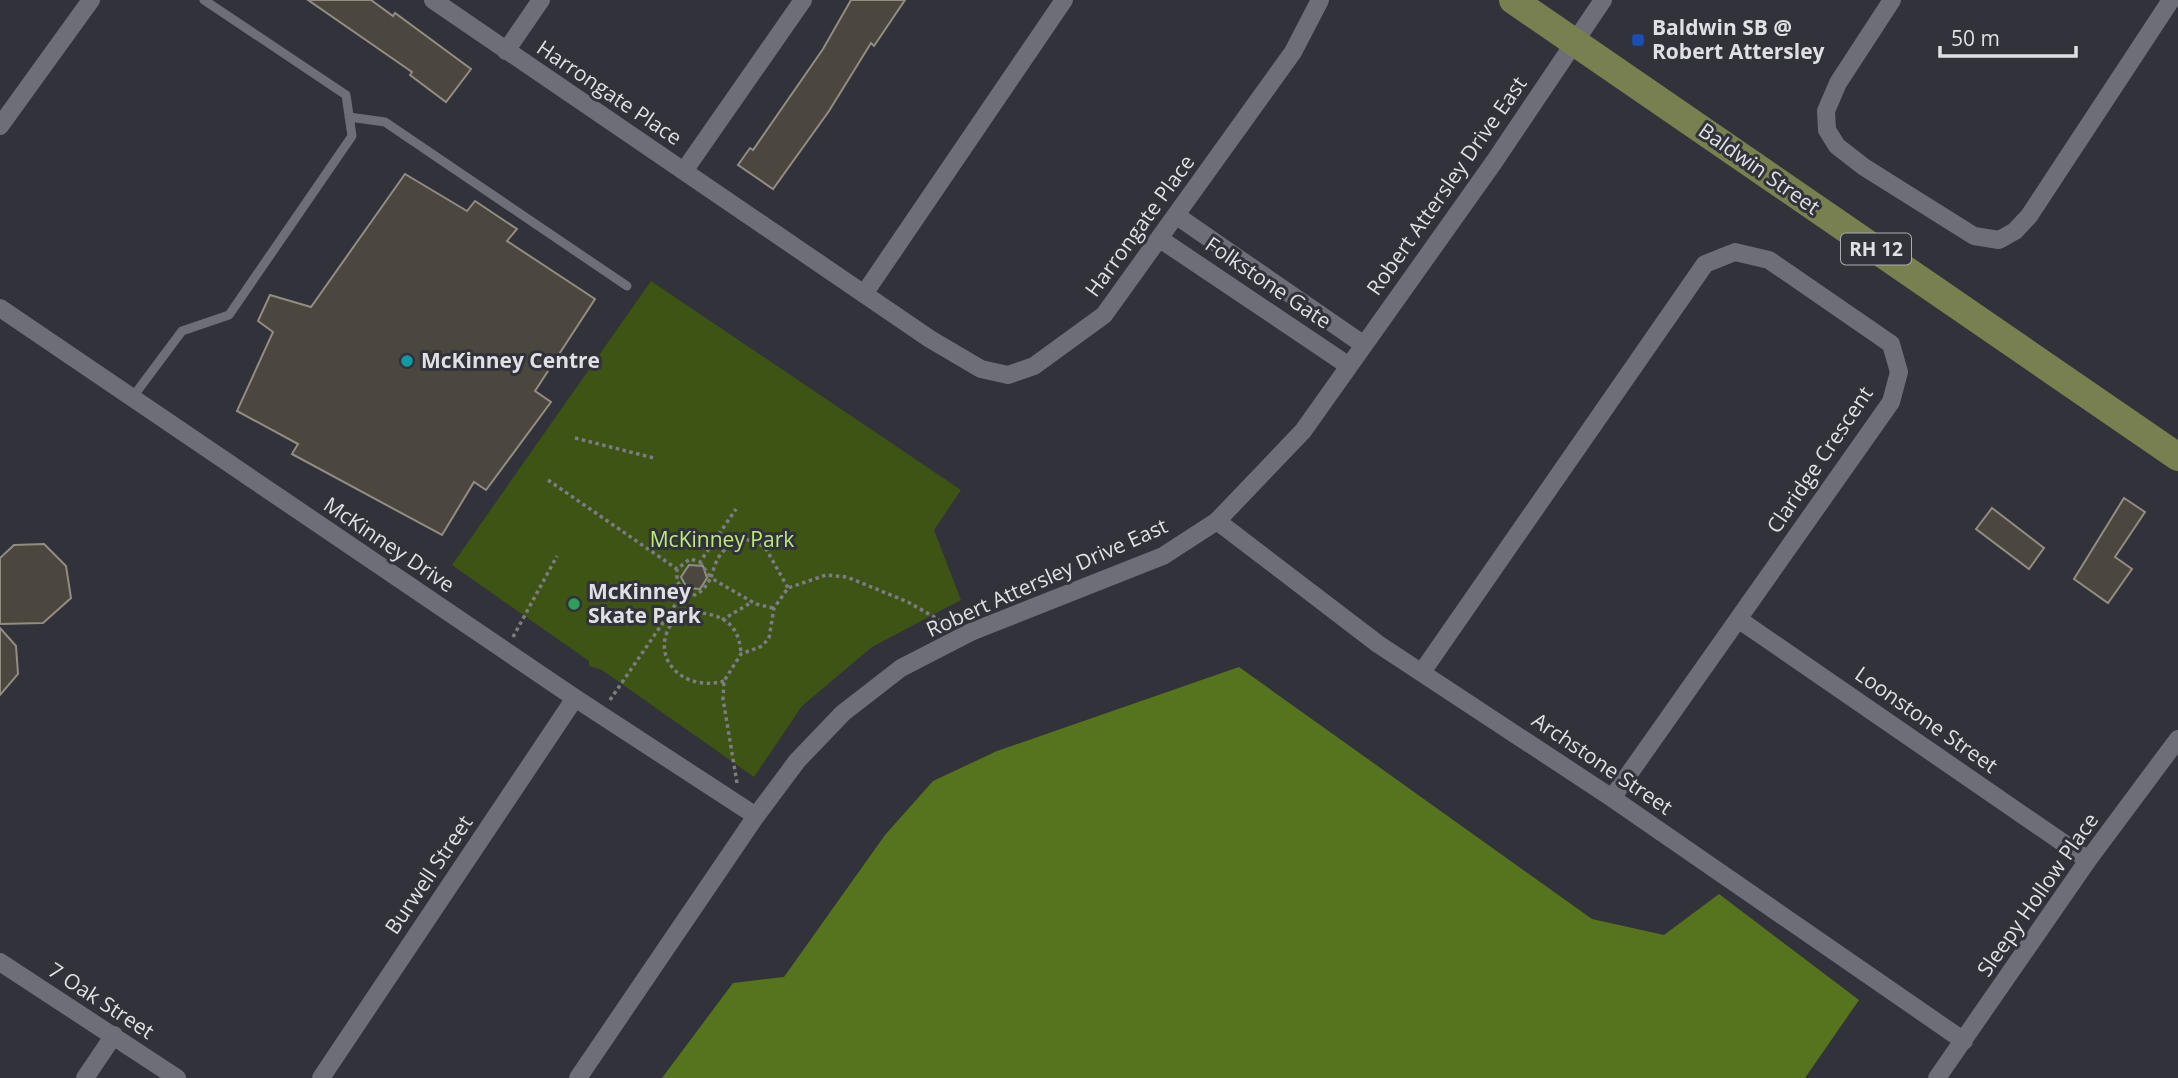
<svg xmlns="http://www.w3.org/2000/svg" width="2178" height="1078" viewBox="0 0 2178 1078" font-family="'Open Sans',sans-serif">
  <style>
    .green { fill: #3d5415 }
    .forest { fill: #56741d }
    .building { fill: #4b463e; stroke: #928c83; stroke-width: 2 }
    .lines { fill: none; stroke-linecap: round; stroke-linejoin: round }
    .path { stroke: #7c7c83; stroke-width: 3.5; stroke-dasharray: 3.5 3.5; stroke-linecap: butt }
    .lane { stroke: #6e6e78; stroke-width: 9 }
    .street { stroke: #6e6e78; stroke-width: 18 }
    .primary { stroke: #78804f; stroke-width: 28 }
    .transit-dot { fill: #1a4fb4; stroke: #32323a; stroke-width: 2.5 }
    .culture-dot { fill: #0f9aa8; stroke: #32323a; stroke-width: 2.5 }
    .leisure-dot { fill: #2e9e5b; stroke: #32323a; stroke-width: 2.5 }
    .labels { text-anchor: middle; stroke-width: 6; stroke-linejoin: round; paint-order: stroke }
    .shield { fill: #32323a; stroke: #ababb2; stroke-width: 2 }
    .shield-label { font-size: 19px; font-weight: bold; fill: #dfdfe5 }
    .poi-label { font-size: 21px; font-weight: bold; fill: #dfdfe5; stroke: #32323a; text-anchor: start }
    .street-label { font-size: 21px; fill: #dfdfe5; stroke: #32323a }
    .park-label { font-size: 21px; fill: #bdea7a; stroke: #32323a }
  </style>
  <rect width="100%" height="100%" fill="#32323a"/>
  <!-- green -->
  <path class="green" d="M651,281L961,490L934,530L961,600L872,647L802,706L754,777L602,670L589,666V661L452,565Z"/>
  <!-- forest -->
  <path class="forest" d="M1239,667L1592,919L1664,935L1719,894L1859,1000L1805,1078H662L733,983L784,977L885,835L933,781L997,751Z"/>
  <!-- building -->
  <path class="building" d="M308,0H371L393,16L395,13L471,69L446,102L410,75L412,72Z
    M851,0H905L874,46L871,43L829,111L773,189L738,165L750,148L753,150L823,49Z
    M405,174L467,211L475,201L517,229L507,241L595,299L535,391L551,402L486,490L474,482L442,535L292,454L298,444L237,411L273,332L258,321L270,295L311,307Z
    M2124,498L2145,512L2115,557L2132,569L2108,603L2074,579Z
    M1992,508L2044,548L2029,569L1976,529Z
    M44,544L66,566L71,598L43,623L0,624V558L14,545Z
    M689,565L703,566L707,578L700,589L687,588L681,577Z
    M0,628L16,646L18,674L0,695Z"/>
  <g class="lines">
    <!-- path -->
    <path class="path" d="M575,438L654,458
      M548,480L677,569
      M700,562L711,578L703,590L695,595L684,592L677,581V569L690,559L700,562L736,509
      M773,608L756,604L711,578C717,555 722,547 746,539L765,547L788,588
      M722,620L752,602
      M513,637L557,556
      M724,681C678,694 641,648 682,612C714,612 739,617 741,654
      M610,700L684,592
      M737,783L723,699L724,681L741,654L762,646L769,638L774,608L788,588L826,575L847,577L908,602L948,625"/>
    <!-- lane -->
    <path class="lane" d="M349,117L385,122L627,286
      M132,398L182,331L229,315L352,136L346,95L204,0"/>
    <!-- street -->
    <path class="street" d="M433,0L930,339L981,369L1008,375L1034,366L1104,315L1293,52L1320,0
      M1892,0L1838,83L1826,111L1827,130L1837,146L1864,167L1974,236L1999,240L2015,231L2029,216L2171,0
      M506,51L541,0
      M0,126L91,0
      M684,171L803,0
      M1177,216L1364,345
      M1160,239L1349,366
      M864,294L1064,0
      M0,308L575,698L756,816
      M1217,521L1378,644L1612,798L1964,1041
      M1738,619L2088,860
      M1422,672L1705,264L1735,252L1769,260L1891,344L1899,372L1891,402L1612,798
      M0,962L177,1078
      M85,1078L114,1035
      M321,1078L575,698
      M578,1078L756,816L797,761L843,713L901,668L971,632L1163,556L1217,521L1303,431L1494,162L1603,0
      M1937,1078L2088,860L2178,739"/>
    <!-- primary -->
    <path class="primary" d="M1513,0L2178,457"/>
  </g>
  <!-- markers -->
  <rect class="transit-dot" x="1631" y="33" width="14" height="14" rx="3.5"/>
  <circle class="culture-dot" cx="407" cy="361" r="7"/>
  <circle class="leisure-dot" cx="574" cy="604" r="7"/>
  <g class="labels">
    <!-- shield labels -->
    <rect class="shield" x="1841" y="233.5" width="70" height="31" rx="5"/>
    <g class="shield-label">
      <text x="1876" y="256">RH 12</text>
    </g>
    <!-- poi labels -->
    <g class="poi-label">
      <text x="1652" y="35">Baldwin SB @<tspan x="1652" dy="24">Robert Attersley</tspan></text>
      <text x="421" y="368">McKinney Centre</text>
      <text x="588" y="599">McKinney<tspan x="588" dy="24">Skate Park</tspan></text>
    </g>
    <!-- street labels -->
    <g class="street-label">
      <text transform="translate(609 93) rotate(34)" y="7">Harrongate Place</text>
      <text transform="translate(1759 169) rotate(35)" y="7">Baldwin Street</text>
      <text transform="translate(1447 186) rotate(-55)" y="7">Robert Attersley Drive East</text>
      <text transform="translate(1140 226) rotate(-54)" y="7">Harrongate Place</text>
      <text transform="translate(1268 283) rotate(34)" y="7">Folkstone Gate</text>
      <text transform="translate(1820 460) rotate(-56)" y="7">Claridge Crescent</text>
      <text transform="translate(389 545) rotate(34)" y="7">McKinney Drive</text>
      <text transform="translate(1047 578) rotate(-24)" y="7">Robert Attersley Drive East</text>
      <text transform="translate(1926 720) rotate(35)" y="7">Loonstone Street</text>
      <text transform="translate(1602 764) rotate(34)" y="7">Archstone Street</text>
      <text transform="translate(429 875) rotate(-56)" y="7">Burwell Street</text>
      <text transform="translate(2038 895) rotate(-55)" y="7">Sleepy Hollow Place</text>
      <text transform="translate(101 1001) rotate(33)" y="7">7 Oak Street</text>
    </g>
    <!-- park labels -->
    <g class="park-label">
      <text x="722" y="547">McKinney Park</text>
    </g>
  </g>
  <!-- scale -->
  <path d="M1940 46v10h136v-10" fill="none" stroke="#dfdfe5" stroke-width="3.5"/>
  <text x="1951" y="46" font-size="21" fill="#dfdfe5" stroke="#32323a" stroke-width="5" paint-order="stroke">50 m</text>
</svg>
